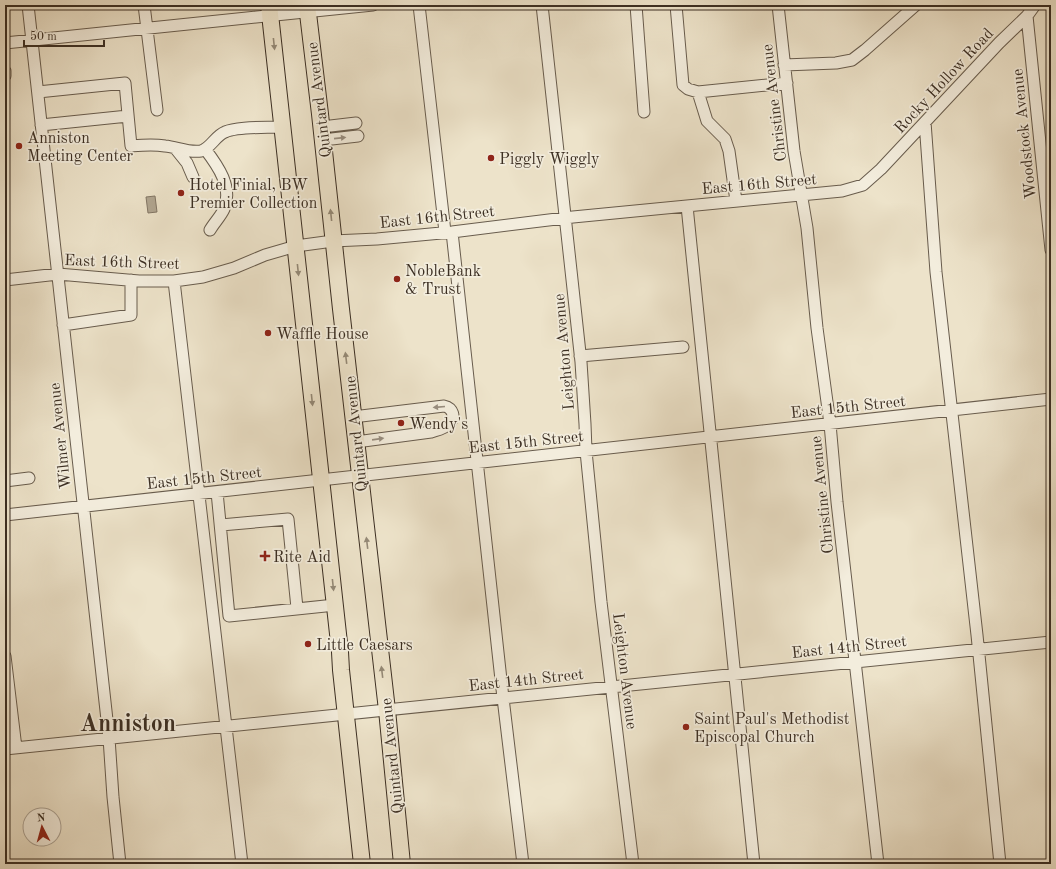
<svg xmlns="http://www.w3.org/2000/svg" width="1056" height="869" viewBox="0 0 1056 869" font-family="'Old Standard TT',serif">
  <style>
    .water { fill: #b1a691; stroke: #827665 }
    .lines { fill: none; stroke-linecap: round; stroke-linejoin: round }
    .minor-casing { stroke: #685c4d; stroke-width: 13 }
    .highway-casing { stroke: #3c2f23; stroke-width: 18 }
    .minor { stroke: #f3eddd; stroke-width: 11 }
    .highway { stroke: #ede3ca; stroke-width: 16 }
    .oneway { fill: #948976 }
    .oneway2 { fill: #988e80 }
    .poi-dot { fill: #8f2418; stroke: #f3eddd; stroke-width: 1.5 }
    .labels { text-anchor: middle; stroke-width: 3.5; stroke-linejoin: round; paint-order: stroke }
    .street-label { font-size: 16px; fill: #3c2f23; stroke: #f3eddd }
    .poi-label { font-size: 16px; fill: #3c2f23; stroke: #f3eddd; text-anchor: start }
    .town-label { font-size: 24px; font-weight: bold; fill: #3c2f23; stroke: #f3eddd }
  </style>
  <rect width="100%" height="100%" fill="#ede3ca"/>
  <filter id="stains"><feTurbulence type="fractalNoise" baseFrequency=".005" numOctaves="4"/><feColorMatrix values="0 0 0 0 .2 0 0 0 0 .09 0 0 0 0 .02 0 0 0 .5 -.17"/></filter>
  <radialGradient id="worn" r=".72"><stop offset=".6" stop-color="#630" stop-opacity="0"/><stop offset="1" stop-color="#630" stop-opacity=".3"/></radialGradient>
  <!-- water -->
  <path class="water" d="M155,196L157,212L148,213L146,197Z"/>
  <g class="lines">
    <!-- minor casing -->
    <g class="minor-casing">
      <path id="minor" d="M28,5L109,738L113,797L120,864
        M144,5L157,110
        M419,5L445,232
        M542,5L581,362L585,424L586,451L601,602L633,864
        M636,5L644,112
        M676,5L683,85L688,89L698,92L787,83
        M778,5L794,151L807,228L817,328L830,424L837,502L878,864
        M1027,16L1051,250
        M5,43L373,5
        M784,65L836,63L852,60L865,50L916,5
        M5,71V76
        M38,92L125,83L131,146C143,145 153,144 165,146C177,147 188,153 201,151C211,148 215,136 225,132C238,126 268,128 283,127
        M698,92L707,121L725,139L729,151L736,201
        M925,122L936,272L977,635L1000,864
        M41,125L128,116
        M322,127L356,123
        M323,140L358,136
        M175,148L187,163L193,177
        M205,149C218,166 233,187 224,209C221,216 214,223 210,230
        M687,206L754,864
        M452,232L503,698L523,864
        M5,280L58,274L139,281H174L203,277L234,268L265,255L296,246L333,241L377,239L452,232L573,217L842,191L863,185L881,169L999,43L1027,16L1035,5
        M174,281L242,864
        M63,325L131,315V280
        M580,356L683,347
        M353,417L444,406C453,408 456,417 449,424C444,429 437,430 431,432L356,442
        M5,481L29,478
        M217,492L229,616L335,605
        M5,515L1051,399
        M221,525L288,519L297,608
        M5,656L16,748
        M5,749L1051,642"/>
    </g>
    <!-- highway casing -->
    <g class="highway-casing">
      <path id="highway" d="M269,5L340,652L341,670L362,864
        M307,5L320,114L341,309L387,710L402,864"/>
    </g>
    <!-- minor -->
    <use href="#minor" class="minor"/>
    <!-- highway -->
    <use href="#highway" class="highway"/>
  </g>
  <!-- one-way arrows -->
  <defs><path id="oneway-solid" d="M-6-.8H1V-3.2L6.5 0L1 3.2V.8H-6Z"/></defs>
  <g class="oneway">
    <use href="#oneway-solid" transform="translate(274 44) rotate(84)"/>
    <use href="#oneway-solid" transform="translate(331 215) rotate(-96)"/>
    <use href="#oneway-solid" transform="translate(298 270) rotate(84)"/>
    <use href="#oneway-solid" transform="translate(346 358) rotate(-97)"/>
    <use href="#oneway-solid" transform="translate(312 400) rotate(84)"/>
    <use href="#oneway-solid" transform="translate(367 543) rotate(-97)"/>
    <use href="#oneway-solid" transform="translate(333 585) rotate(84)"/>
    <use href="#oneway-solid" transform="translate(382 672) rotate(-97)"/>
  </g>
  <g class="oneway2">
    <use href="#oneway-solid" transform="translate(340 138) rotate(-6)"/>
    <use href="#oneway-solid" transform="translate(439 407) rotate(175)"/>
    <use href="#oneway-solid" transform="translate(378 439) rotate(-8)"/>
  </g>
  <!-- markers -->
  <g class="poi-dot">
    <circle cx="19" cy="146" r="4"/>
    <circle cx="491" cy="158" r="4"/>
    <circle cx="181" cy="193" r="4"/>
    <circle cx="397" cy="279" r="4"/>
    <circle cx="268" cy="333" r="4"/>
    <circle cx="401" cy="423" r="4"/>
    <path d="M263 550h4v4h4v4h-4v4h-4v-4h-4v-4h4z"/>
    <circle cx="308" cy="644" r="4"/>
    <circle cx="686" cy="727" r="4"/>
  </g>
  <g class="labels">
    <!-- street labels -->
    <g class="street-label">
      <text transform="translate(943 80) rotate(-47)" y="6">Rocky Hollow Road</text>
      <text transform="translate(318 100) rotate(-97)" y="6">Quintard Avenue</text>
      <text transform="translate(773 103) rotate(-97)" y="6">Christine Avenue</text>
      <text transform="translate(1023 134) rotate(-96)" y="6">Woodstock Avenue</text>
      <text transform="translate(759 183) rotate(-5)" y="6">East 16th Street</text>
      <text transform="translate(437 216) rotate(-6)" y="6">East 16th Street</text>
      <text transform="translate(122 261) rotate(2)" y="6">East 16th Street</text>
      <text transform="translate(563 352) rotate(-95)" y="6">Leighton Avenue</text>
      <text transform="translate(848 406) rotate(-6)" y="6">East 15th Street</text>
      <text transform="translate(355 434) rotate(-96)" y="6">Quintard Avenue</text>
      <text transform="translate(59 436) rotate(-96)" y="6">Wilmer Avenue</text>
      <text transform="translate(526 441) rotate(-6)" y="6">East 15th Street</text>
      <text transform="translate(204 477) rotate(-6)" y="6">East 15th Street</text>
      <text transform="translate(821 495) rotate(-96)" y="6">Christine Avenue</text>
      <text transform="translate(849 646) rotate(-6)" y="6">East 14th Street</text>
      <text transform="translate(626 671) rotate(83)" y="6">Leighton Avenue</text>
      <text transform="translate(526 679) rotate(-6)" y="6">East 14th Street</text>
      <text transform="translate(391 756) rotate(-96)" y="6">Quintard Avenue</text>
    </g>
    <!-- poi labels -->
    <g class="poi-label">
      <text x="27" y="143">Anniston<tspan x="27" dy="18">Meeting Center</tspan></text>
      <text x="499" y="164">Piggly Wiggly</text>
      <text x="189" y="190">Hotel Finial, BW<tspan x="189" dy="18">Premier Collection</tspan></text>
      <text x="405" y="276">NobleBank<tspan x="405" dy="18">&amp; Trust</tspan></text>
      <text x="276" y="339">Waffle House</text>
      <text x="409" y="429">Wendy's</text>
      <text x="273" y="562">Rite Aid</text>
      <text x="316" y="650">Little Caesars</text>
      <text x="694" y="724">Saint Paul's Methodist<tspan x="694" dy="18">Episcopal Church</tspan></text>
    </g>
    <!-- town labels -->
    <g class="town-label">
      <text x="128" y="731">Anniston</text>
    </g>
  </g>
  <!-- margin -->
  <rect width="1056" height="869" fill="none" stroke="#ede3ca" stroke-width="20"/>
  <rect x="6" y="6" width="1044" height="857" fill="none" stroke="#3c2f23" stroke-width="2"/>
  <rect x="10" y="10" width="1036" height="849" fill="none" stroke="#3c2f23"/>
  <!-- north arrow -->
  <g transform="translate(42 827) rotate(354)"><circle r="19" fill="#f3eddd" stroke="#aaa193"/>
  <path d="M0-3L7 15L0 10L-7 15Z" fill="#8f2418"/>
  <text y="-6" font-size="11" font-weight="bold" text-anchor="middle" fill="#3c2f23">N</text>
  </g>
  <!-- scale -->
  <path d="M24 40v6h80v-6" fill="none" stroke="#3c2f23" stroke-width="2"/>
  <text x="30" y="40" font-size="12" fill="#3c2f23" stroke="#f3eddd" stroke-width="3" paint-order="stroke">50 m</text>
  <rect width="100%" height="100%" filter="url(#stains)"/>
  <rect width="100%" height="100%" fill="url(#worn)"/>
</svg>
